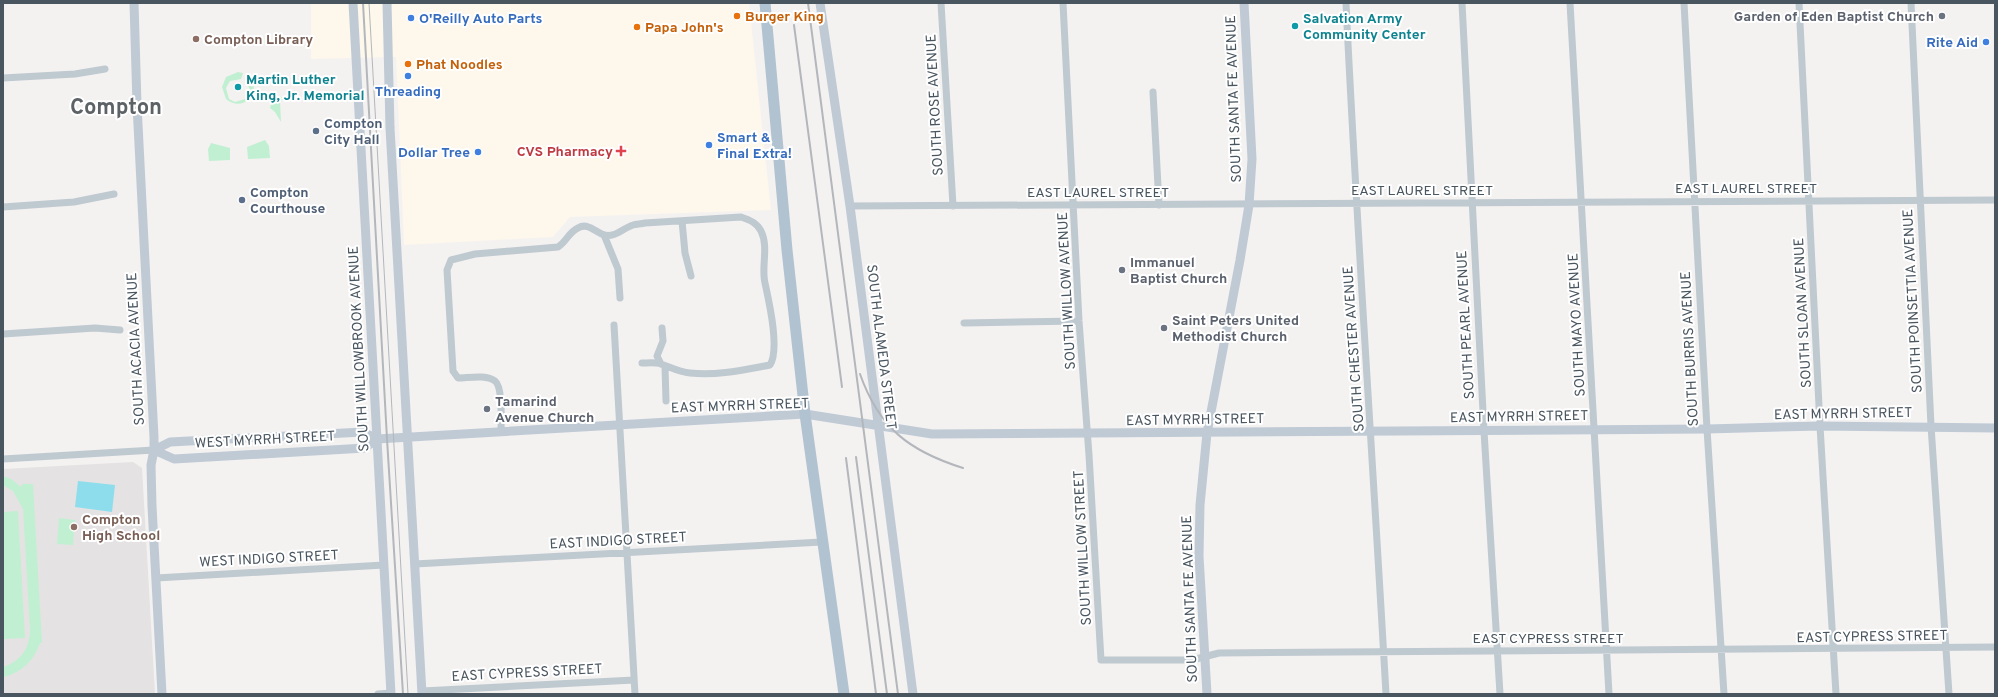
<svg xmlns="http://www.w3.org/2000/svg" width="1998" height="697" viewBox="0 0 1998 697" font-family="Overpass,sans-serif">
  <style>
    .commercial { fill: #fdf7ec }
    .education { fill: #e5e2e3 }
    .green { fill: #c0f0d1 }
    .water { fill: #8ddded }
    .lines { fill: none; stroke-linecap: round; stroke-linejoin: round }
    .street { stroke: #bfc9d0; stroke-width: 7 }
    .secondary { stroke: #bfcad5; stroke-width: 9 }
    .primary { stroke: #b1c2d0; stroke-width: 11 }
    .tram { stroke: #b3b7bb; stroke-width: 1 }
    .rail { stroke: #b3b7bb; stroke-width: 2 }
    .food-dot { fill: #e8710a; stroke: #fff; stroke-width: 1.5 }
    .worship-dot { fill: #6b7280; stroke: #fff; stroke-width: 1.5 }
    .shop-dot { fill: #3f7fe0; stroke: #fff; stroke-width: 1.5 }
    .culture-dot { fill: #0f9aa8; stroke: #fff; stroke-width: 1.5 }
    .education-dot { fill: #8d6e63; stroke: #fff; stroke-width: 1.5 }
    .service-dot { fill: #5c6f8a; stroke: #fff; stroke-width: 1.5 }
    .health-dot { fill: #e0444e; stroke: #fff; stroke-width: 1.5 }
    .labels { text-anchor: middle; stroke-width: 4; stroke-linejoin: round; paint-order: stroke }
    .food-label { font-size: 14px; font-weight: bold; fill: #c56008; stroke: #fff; text-anchor: start }
    .worship-label { font-size: 14px; font-weight: bold; fill: #5b616d; stroke: #fff; text-anchor: start }
    .shop-label { font-size: 14px; font-weight: bold; fill: #366cbe; stroke: #fff; text-anchor: start }
    .culture-label { font-size: 14px; font-weight: bold; fill: #0d838f; stroke: #fff; text-anchor: start }
    .education-label { font-size: 14px; font-weight: bold; fill: #785e54; stroke: #fff; text-anchor: start }
    .street-label { font-size: 14px; fill: #49555f; stroke: #fff }
    .service-label { font-size: 14px; font-weight: bold; fill: #4e5e75; stroke: #fff; text-anchor: start }
    .health-label { font-size: 14px; font-weight: bold; fill: #be3a42; stroke: #fff; text-anchor: end }
    .town-label { font-size: 22px; font-weight: bold; fill: #5d6266; stroke: #fff }
  </style>
  <rect width="100%" height="100%" fill="#f4f1f1"/>
  <!-- commercial -->
  <path class="commercial" d="M311,3H749L771,210L570,217L553,237L404,245L396,57L311,59Z"/>
  <!-- education -->
  <path class="education" d="M133,462L142,468L155,694H3V469Z"/>
  <!-- green -->
  <path class="green" d="M238,72L243,73L241,79L230,81L226,88L229,99L235,102L245,99L250,90L247,83L251,79C261,96 241,112 226,99L222,87L226,77Z
    M273,96L283,97V100L280,101L281,122L275,112L270,108Z
    M265,140L269,146L270,158L248,159L247,147Z
    M211,143L230,148V160L209,161L208,149Z
    M3,476L11,479L21,487L22,484H33L42,643H40C34,661 21,673 3,677V667C21,661 30,648 30,629L23,509L13,491L3,485Z
    M18,511L25,638L3,639V512Z
    M59,518L75,520L73,545L57,544Z"/>
  <!-- water -->
  <path class="water" d="M78,481L115,485L112,512L75,507Z"/>
  <g class="lines">
    <!-- street -->
    <path class="street" d="M941,3L953,206
      M1063,3L1079,321L1089,455L1101,660H1192L1219,653L1995,647
      M1346,3C1357,233 1373,464 1386,694
      M1462,3L1484,431L1500,694
      M1570,3L1609,694
      M1684,3L1707,429L1724,694
      M1799,3L1820,426L1836,694
      M1911,3L1931,426L1949,694
      M3,78L75,74L105,69
      M1153,92L1159,205
      M850,206L1995,200
      M3,207L74,202L114,194
      M682,221L685,253L691,276
      M604,235L618,269L620,298
      M964,323L1079,321
      M614,325L635,694
      M3,334L95,328L120,330
      M661,364L657,356L663,341L662,328
      M665,367L666,401
      M501,432C501,421 503,387 495,381C486,374 468,378 458,378L453,371L447,270L451,260L475,254L558,247C566,242 569,232 578,228C588,222 595,232 604,235C615,238 623,228 633,225C636,224 641,224 645,223L741,217C750,220 757,223 761,231C769,247 761,267 765,283C769,302 780,349 770,365C743,370 717,376 690,373C679,372 670,367 661,364C656,362 648,363 642,363
      M3,459L154,450
      M415,564L822,542
      M156,578L384,565
      M422,691L634,680
      M378,694L391,693"/>
    <!-- secondary -->
    <path class="secondary" d="M134,3L137,105L154,437V450L151,465L152,506L162,694
      M353,3L391,694
      M387,3L390,128L422,694
      M820,3L850,206L913,694
      M154,450L174,459L365,448L377,439L805,414L932,434L1707,429L1820,426L1995,428
      M154,450L170,442L363,432L377,439
      M1207,694L1199,556L1200,505L1207,433L1240,260L1249,205L1252,159L1244,3"/>
    <!-- primary -->
    <path class="primary" d="M765,3L787,250L805,414L844,694"/>
    <!-- tram -->
    <path class="tram" d="M369,3L408,694"/>
    <!-- rail -->
    <path class="rail" d="M363,3L387,439L403,694
      M808,3L898,694
      M794,25L842,387
      M860,374C879,428 909,451 963,468
      M856,457L887,694
      M846,458L876,694"/>
  </g>
  <!-- markers -->
  <g class="food-dot">
    <circle cx="737" cy="16" r="4"/>
    <circle cx="637" cy="27" r="4"/>
    <circle cx="408" cy="64" r="4"/>
  </g>
  <g class="worship-dot">
    <circle cx="1942" cy="16" r="4"/>
    <circle cx="1122" cy="270" r="4"/>
    <circle cx="1164" cy="328" r="4"/>
    <circle cx="487" cy="409" r="4"/>
  </g>
  <g class="shop-dot">
    <circle cx="411" cy="18" r="4"/>
    <circle cx="1986" cy="42" r="4"/>
    <circle cx="408" cy="76" r="4"/>
    <circle cx="709" cy="145" r="4"/>
    <circle cx="478" cy="152" r="4"/>
  </g>
  <g class="culture-dot">
    <circle cx="1295" cy="26" r="4"/>
    <circle cx="238" cy="87" r="4"/>
  </g>
  <g class="education-dot">
    <circle cx="196" cy="39" r="4"/>
    <circle cx="74" cy="527" r="4"/>
  </g>
  <g class="service-dot">
    <circle cx="316" cy="131" r="4"/>
    <circle cx="242" cy="200" r="4"/>
  </g>
  <path class="health-dot" d="M619 145h4v4h4v4h-4v4h-4v-4h-4v-4h4z"/>
  <g class="labels">
    <!-- food labels -->
    <g class="food-label">
      <text x="745" y="21">Burger King</text>
      <text x="645" y="32">Papa John's</text>
      <text x="416" y="69">Phat Noodles</text>
    </g>
    <!-- worship labels -->
    <g class="worship-label">
      <text x="1934" y="21" text-anchor="end">Garden of Eden Baptist Church</text>
      <text x="1130" y="267">Immanuel<tspan x="1130" dy="16">Baptist Church</tspan></text>
      <text x="1172" y="325">Saint Peters United<tspan x="1172" dy="16">Methodist Church</tspan></text>
      <text x="495" y="406">Tamarind<tspan x="495" dy="16">Avenue Church</tspan></text>
    </g>
    <!-- shop labels -->
    <g class="shop-label">
      <text x="419" y="23">O'Reilly Auto Parts</text>
      <text x="1978" y="47" text-anchor="end">Rite Aid</text>
      <text x="408" y="96" text-anchor="middle">Threading</text>
      <text x="717" y="142">Smart &amp;<tspan x="717" dy="16">Final Extra!</tspan></text>
      <text x="470" y="157" text-anchor="end">Dollar Tree</text>
    </g>
    <!-- culture labels -->
    <g class="culture-label">
      <text x="1303" y="23">Salvation Army<tspan x="1303" dy="16">Community Center</tspan></text>
      <text x="246" y="84">Martin Luther<tspan x="246" dy="16">King, Jr. Memorial</tspan></text>
    </g>
    <!-- education labels -->
    <g class="education-label">
      <text x="204" y="44">Compton Library</text>
      <text x="82" y="524">Compton<tspan x="82" dy="16">High School</tspan></text>
    </g>
    <!-- street labels -->
    <g class="street-label">
      <text transform="translate(1233 99) rotate(-92)" y="5">SOUTH SANTA FE AVENUE</text>
      <text transform="translate(934 105) rotate(-93)" y="5">SOUTH ROSE AVENUE</text>
      <text x="1746" y="193">EAST LAUREL STREET</text>
      <text x="1422" y="195">EAST LAUREL STREET</text>
      <text x="1098" y="197">EAST LAUREL STREET</text>
      <text transform="translate(1066 291) rotate(-93)" y="5">SOUTH WILLOW AVENUE</text>
      <text transform="translate(1912 301) rotate(-93)" y="5">SOUTH POINSETTIA AVENUE</text>
      <text transform="translate(1802 313) rotate(-93)" y="5">SOUTH SLOAN AVENUE</text>
      <text transform="translate(1465 325) rotate(-93)" y="5">SOUTH PEARL AVENUE</text>
      <text transform="translate(1576 325) rotate(-93)" y="5">SOUTH MAYO AVENUE</text>
      <text transform="translate(882 347) rotate(83)" y="5">SOUTH ALAMEDA STREET</text>
      <text transform="translate(135 349) rotate(-93)" y="5">SOUTH ACACIA AVENUE</text>
      <text transform="translate(358 349) rotate(-93)" y="5">SOUTH WILLOWBROOK AVENUE</text>
      <text transform="translate(1353 349) rotate(-94)" y="5">SOUTH CHESTER AVENUE</text>
      <text transform="translate(1689 349) rotate(-93)" y="5">SOUTH BURRIS AVENUE</text>
      <text transform="translate(740 405) rotate(-2)" y="5">EAST MYRRH STREET</text>
      <text transform="translate(1843 413) rotate(-1)" y="5">EAST MYRRH STREET</text>
      <text transform="translate(1519 416) rotate(-1)" y="5">EAST MYRRH STREET</text>
      <text transform="translate(1195 419) rotate(-1)" y="5">EAST MYRRH STREET</text>
      <text transform="translate(265 439) rotate(-3)" y="5">WEST MYRRH STREET</text>
      <text transform="translate(618 540) rotate(-3)" y="5">EAST INDIGO STREET</text>
      <text transform="translate(1082 548) rotate(-93)" y="5">SOUTH WILLOW STREET</text>
      <text transform="translate(269 558) rotate(-3)" y="5">WEST INDIGO STREET</text>
      <text transform="translate(1189 599) rotate(-92)" y="5">SOUTH SANTA FE AVENUE</text>
      <text transform="translate(1872 636) rotate(-1)" y="5">EAST CYPRESS STREET</text>
      <text x="1548" y="643">EAST CYPRESS STREET</text>
      <text transform="translate(527 672) rotate(-3)" y="5">EAST CYPRESS STREET</text>
    </g>
    <!-- service labels -->
    <g class="service-label">
      <text x="324" y="128">Compton<tspan x="324" dy="16">City Hall</tspan></text>
      <text x="250" y="197">Compton<tspan x="250" dy="16">Courthouse</tspan></text>
    </g>
    <!-- health labels -->
    <g class="health-label">
      <text x="613" y="156">CVS Pharmacy</text>
    </g>
    <!-- town labels -->
    <g class="town-label">
      <text x="116" y="114">Compton</text>
    </g>
  </g>
  <!-- border -->
  <rect width="1998" height="697" fill="none" stroke="#49555f" stroke-width="8"/>
</svg>
